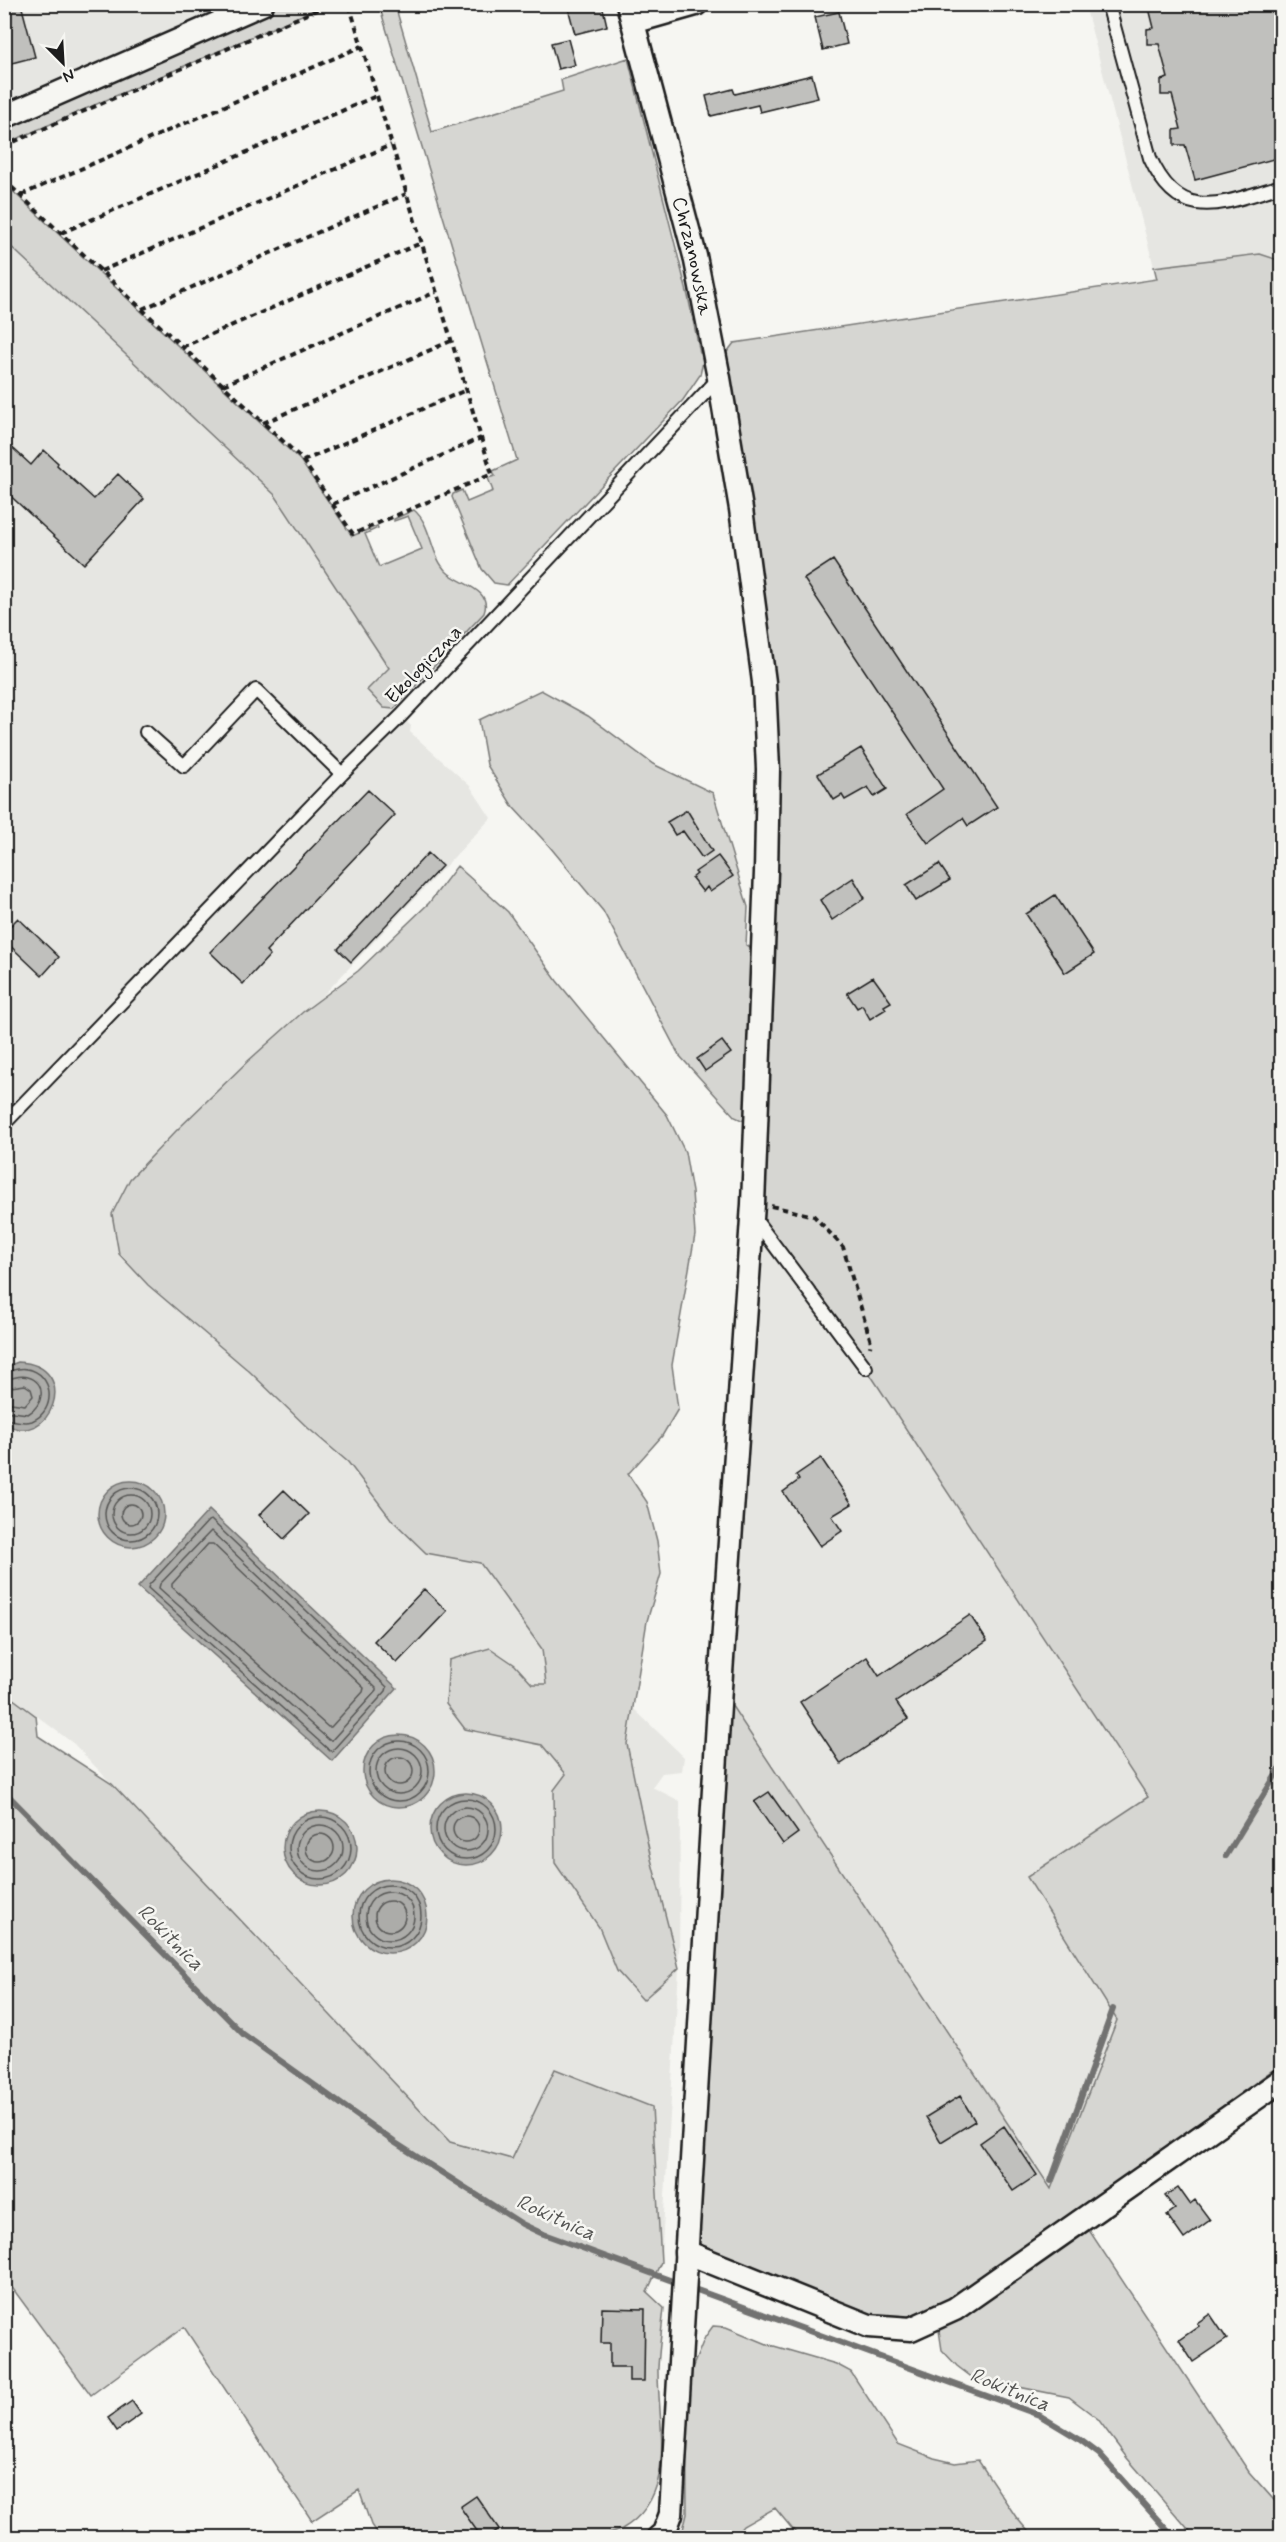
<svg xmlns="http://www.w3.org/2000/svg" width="1286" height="2542" viewBox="0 0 1286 2542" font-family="Mynerve,sans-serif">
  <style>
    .built { fill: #e6e6e2 }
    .green { fill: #d6d6d2; stroke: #797977; stroke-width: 1.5 }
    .water { fill: #acaca9; stroke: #727271; stroke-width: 1.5 }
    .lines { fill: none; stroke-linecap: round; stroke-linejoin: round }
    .shore { stroke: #565654; stroke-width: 1.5 }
    .stream { stroke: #727271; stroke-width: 6 }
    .building { fill: #c0c0bd; stroke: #1c1c1c; stroke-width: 1.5 }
    .service-casing { stroke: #1c1c1c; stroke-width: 16 }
    .minor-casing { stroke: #1c1c1c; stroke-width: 27 }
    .path { stroke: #1c1c1c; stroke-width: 4; stroke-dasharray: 6 4.5; stroke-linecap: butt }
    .service { stroke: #f6f6f2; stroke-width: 12 }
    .minor { stroke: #f6f6f2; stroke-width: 22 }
    .labels { text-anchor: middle; stroke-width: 5; stroke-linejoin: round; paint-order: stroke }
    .street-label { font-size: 20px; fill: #1c1c1c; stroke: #f6f6f2 }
    .water-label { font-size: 21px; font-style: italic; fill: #565654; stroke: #f6f6f2 }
  </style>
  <rect width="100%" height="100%" fill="#f6f6f2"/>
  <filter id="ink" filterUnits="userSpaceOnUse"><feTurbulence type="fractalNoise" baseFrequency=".0167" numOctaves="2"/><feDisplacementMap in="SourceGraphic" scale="12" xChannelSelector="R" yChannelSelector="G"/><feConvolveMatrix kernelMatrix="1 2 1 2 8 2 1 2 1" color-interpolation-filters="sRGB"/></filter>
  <g filter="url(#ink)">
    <!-- built -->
    <path class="built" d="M5,5H235L5,105Z
      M1085,5H1281V261L1260,254L1154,267Z
      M4,241L275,495L389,668L367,690L384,708L394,709L411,726L410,732L470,786L491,818L117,1213L684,1757L682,1771L662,1773L652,1787L680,1801L679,1968L661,2262L508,2203L74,1744L5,1692Z
      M752,1216L866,1368L1148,1797L1027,1877L1117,2020L1051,2190L720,1688Z"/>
    <!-- green -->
    <path class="green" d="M278,5H325L5,144L4,124Z
      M379,5H395L432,132L563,91L561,80L628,58L688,296L700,353H705L700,375L683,400L507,585L494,583L482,569L452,497L453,494L462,490L467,502L493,491L488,478L495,476L493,471L517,460Z
      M4,183L300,460L352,536L377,526L378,528L365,534L379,567L422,549L408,516L394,521V519L414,510C432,525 430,556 447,572C459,584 493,589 484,613L394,709L384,708L367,690L389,668L275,495L5,241Z
      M1260,254L1281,261V2064L1077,2212L1249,2472L1281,2508V2537H1195L1127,2458L1098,2419L1069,2397L973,2378L957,2366L942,2350L937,2317L911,2329L686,2252L720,1688L1051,2189L1117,2020L1027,1877L1148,1797L866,1368L752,1216L755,1126L735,1117L679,1055L603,911L550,847L513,807L487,765L479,720L541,690L588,716L653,764L713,793L748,907L746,945L762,955L768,769L717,365L734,343L1157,279L1154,267Z
      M457,866L508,912L557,981L667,1115L685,1152L692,1192L695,1235L672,1365L678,1409L662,1436L628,1474L647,1502L657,1541L661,1574L647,1621L627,1744L651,1859L679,1968L643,2000L617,1971L599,1927L555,1863L554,1790L566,1774L542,1745L465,1729L446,1704L449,1660L490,1648L515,1665L532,1684H546L542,1649L480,1563L426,1553L391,1519L348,1462L308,1428L249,1371L148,1285L119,1254L112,1214L130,1179L176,1131L248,1061L303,1012L358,971L429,903Z
      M4,1692L36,1716L38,1736L112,1784L450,2142L512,2159L555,2069L652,2107L661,2262L647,2292L664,2308C662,2328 659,2348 658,2368C657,2423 680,2495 622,2529C614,2533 604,2535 596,2537H379L371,2525L359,2490L312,2521L184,2327L91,2395L5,2278Z
      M713,2326L726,2327L767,2344L836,2364L851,2372L898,2444L934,2458L955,2463L978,2460L1016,2517L1033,2537H799L775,2508L743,2526L734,2537L681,2538L687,2513L686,2383L705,2337Z"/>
    <!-- water -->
    <path class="water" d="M18,1362C85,1365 48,1453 5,1423V1367Z
      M98 1514a33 33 0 1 1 66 0a33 33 0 1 1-66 0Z
      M209,1510L397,1688L332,1761L138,1587Z
      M363 1771a36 36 0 1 1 72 0a36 36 0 1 1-72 0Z
      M430 1829a36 36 0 1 1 72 0a36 36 0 1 1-72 0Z
      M283 1848a37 37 0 1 1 74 0a37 37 0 1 1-74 0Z
      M353 1916a37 37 0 1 1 74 0a37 37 0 1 1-74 0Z"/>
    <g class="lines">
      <!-- shore -->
      <path class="shore" d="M4,1372C12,1371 19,1367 27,1369C54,1373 57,1411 32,1421C22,1424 14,1420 4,1419
        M4,1379C13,1379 20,1374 28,1377C48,1383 43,1406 28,1414L4,1411
        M4,1388L25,1385L31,1389L33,1396L25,1405L4,1402
        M105 1514a26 26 0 1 1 52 0a26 26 0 1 1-52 0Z
        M112 1514a19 19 0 1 1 38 0a19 19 0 1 1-38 0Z
        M121 1514a10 10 0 1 1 20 0a10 10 0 1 1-20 0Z
        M211,1520L387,1687L386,1691L332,1751L329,1750L148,1588L149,1585L208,1521Z
        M211,1531L376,1688V1691L332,1740H329L159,1588L160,1584Z
        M208,1544H213L364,1688L363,1692L331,1727H328L172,1587V1584Z
        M369 1771a30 30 0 1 1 60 0a30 30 0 1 1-60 0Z
        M376 1771a23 23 0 1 1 46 0a23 23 0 1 1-46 0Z
        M385 1771a14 14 0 1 1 28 0a14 14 0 1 1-28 0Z
        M436 1829a30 30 0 1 1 60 0a30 30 0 1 1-60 0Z
        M444 1829a22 22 0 1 1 44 0a22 22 0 1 1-44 0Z
        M453 1829a13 13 0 1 1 26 0a13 13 0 1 1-26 0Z
        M289 1848a31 31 0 1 1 62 0a31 31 0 1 1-62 0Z
        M297 1848a23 23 0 1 1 46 0a23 23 0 1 1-46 0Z
        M306 1848a14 14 0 1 1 28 0a14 14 0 1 1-28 0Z
        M359 1916a31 31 0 1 1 62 0a31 31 0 1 1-62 0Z
        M366 1916a24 24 0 1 1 48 0a24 24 0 1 1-48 0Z
        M375 1916a15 15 0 1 1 30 0a15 15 0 1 1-30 0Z"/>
      <!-- stream -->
      <path class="stream" d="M4,1791L243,2034L394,2142L522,2224L541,2233L1039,2415L1079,2439L1099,2454L1174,2538
        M1226,1856L1282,1765
        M1051,2181L1113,2009"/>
    </g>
    <!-- building -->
    <path class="building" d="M4,4H21L35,57L4,65Z
      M567,4H602L607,26L575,34Z
      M1148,4H1281V157L1195,180L1185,145H1174V130L1181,129L1172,95H1161V80L1168,78L1159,44H1147V29L1154,28Z
      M839,12L847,44L823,50L815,17Z
      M568,39L575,65L558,69L551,43Z
      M812,75L818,98L760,112L758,105L711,116L706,96L733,89L735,94Z
      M4,440L31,465L44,450L58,463L57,465L94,499L118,474L144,499L84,564L4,490Z
      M833,560L997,807L968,826L963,818L928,843L907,814L943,789L804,579Z
      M861,748L887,789L874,797L868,787L845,800L842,795L834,800L818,774Z
      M368,790L395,815L266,951L270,955L243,984L210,952Z
      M687,810L712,851L702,858L683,831L675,835L667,822Z
      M428,853L442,866L351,962L338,949Z
      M718,856L733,876L710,892L707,887L703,892L692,878L697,874L695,872Z
      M939,864L950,880L916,901L906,885Z
      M853,878L865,898L832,920L820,900Z
      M1055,895L1094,954L1065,973L1026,914Z
      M18,918L59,957L42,976L4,940V932Z
      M873,977L891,1002L884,1006L886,1009L870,1019L862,1005L857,1008L847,993Z
      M722,1041L731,1053L705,1071L697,1059Z
      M821,1458L852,1504L832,1516L842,1531L820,1546L783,1492L799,1480L796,1475Z
      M284,1490L309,1514L284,1539L259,1515Z
      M424,1589L447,1611L397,1663L374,1641Z
      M970,1615L987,1641L896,1702L908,1719L841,1764L800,1702L867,1657L879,1676Z
      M769,1792L798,1833L783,1844L754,1802Z
      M960,2096L975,2121L941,2142L926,2117Z
      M1004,2126L1037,2175L1013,2191L980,2143Z
      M1178,2187L1190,2204L1195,2200L1210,2220L1184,2239L1167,2215L1175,2209L1165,2196Z
      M602,2308L645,2309L644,2381H629V2367H610V2343H601Z
      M1210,2314L1227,2339L1193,2362L1179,2340L1199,2326L1197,2323Z
      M132,2401L141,2414L117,2431L108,2418Z
      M476,2496L499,2529L486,2538H482L460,2507Z"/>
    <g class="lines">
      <!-- service casing -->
      <g class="service-casing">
        <path id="service" d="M1108,4L1150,158C1181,227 1224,202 1282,186
          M146,732L184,766L256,690L342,774L401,716L719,378
          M4,1124L342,774
          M754,1218L866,1368"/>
      </g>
      <!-- minor casing -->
      <g class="minor-casing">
        <g id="minor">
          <path id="s1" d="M628,4L695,256L719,378L741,509L764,682L768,769L766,872L753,1204L720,1688L671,2514L664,2533L658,2538"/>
          <path d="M633,22L696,4"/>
          <path d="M4,117L262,4"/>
          <path d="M686,2252L869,2326L911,2329L955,2309L1282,2080"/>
        </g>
      </g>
      <!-- path -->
      <path class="path" d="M4,146L330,4
        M4,180L301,458L353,534L492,474L349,4
        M21,195L362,46
        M61,233L376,96
        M101,271L391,145
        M142,309L406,194
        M182,347L421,243
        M223,385L436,292
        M263,423L451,341
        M303,461L466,390
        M333,504L481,438
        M771,1206L814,1216L843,1247L871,1342L870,1347"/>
      <!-- service -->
      <use href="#service" class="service"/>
      <!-- minor -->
      <use href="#minor" class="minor"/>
    </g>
  </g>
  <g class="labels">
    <!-- street labels -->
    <g class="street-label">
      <text dy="7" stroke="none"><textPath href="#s1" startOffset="260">Chrzanowska</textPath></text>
      <text transform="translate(423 664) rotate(-46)" y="7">Ekologiczna</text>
    </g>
    <!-- water labels -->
    <g class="water-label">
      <text transform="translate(171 1937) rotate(45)" y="7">Rokitnica</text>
      <text transform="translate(556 2217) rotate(24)" y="7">Rokitnica</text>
      <text transform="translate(1010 2389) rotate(22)" y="7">Rokitnica</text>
    </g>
  </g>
  <!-- margin -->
  <rect width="1286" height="2542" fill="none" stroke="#f6f6f2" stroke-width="24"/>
  <rect x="12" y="12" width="1262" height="2518" fill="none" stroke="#1c1c1c" stroke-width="2" filter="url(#ink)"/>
  <!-- north arrow -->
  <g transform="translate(63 63) rotate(156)" stroke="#f6f6f2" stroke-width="4.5" paint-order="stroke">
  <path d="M0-4.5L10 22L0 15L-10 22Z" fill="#1c1c1c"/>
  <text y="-9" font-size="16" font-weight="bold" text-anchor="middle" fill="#1c1c1c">N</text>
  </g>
</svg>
